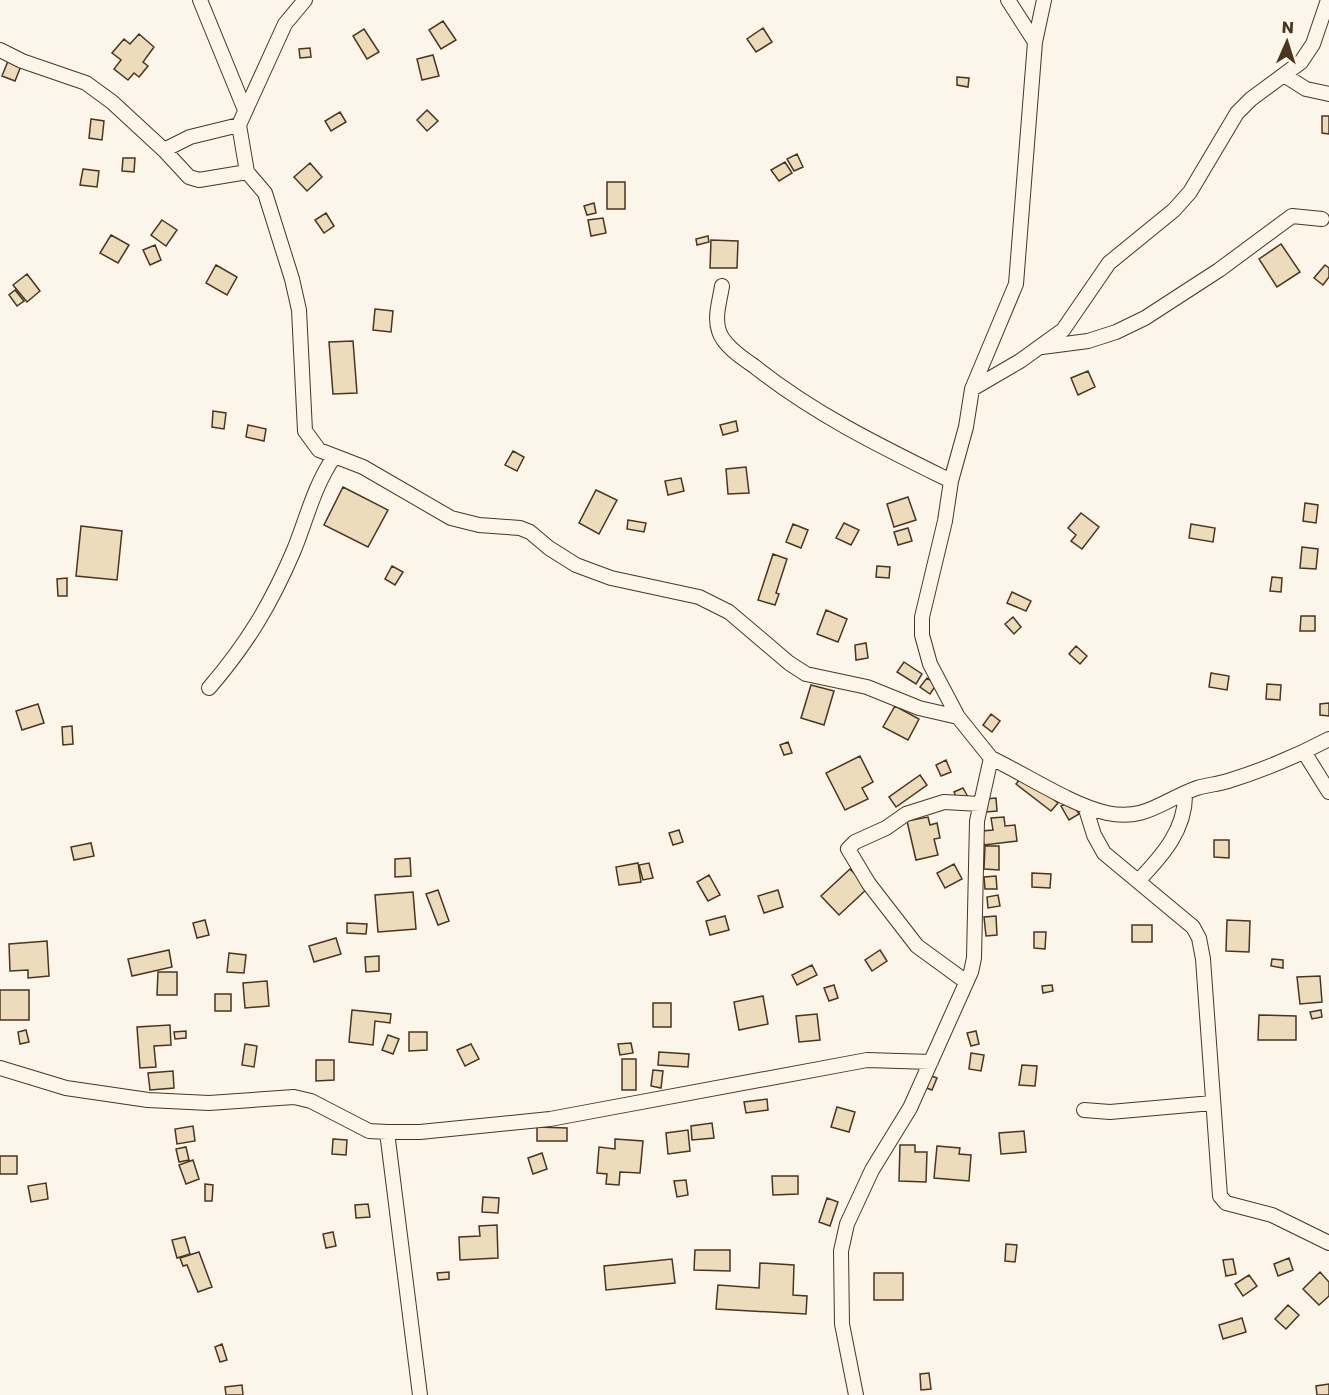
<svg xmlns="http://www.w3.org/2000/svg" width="1329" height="1395" viewBox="0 0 1329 1395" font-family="Poppins,sans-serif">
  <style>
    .building { fill: #ecdcbc; stroke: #4a3520; stroke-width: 1.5 }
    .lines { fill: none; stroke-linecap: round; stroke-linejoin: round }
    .minor-casing { stroke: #4a3520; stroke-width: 16 }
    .minor { stroke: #fbf6e9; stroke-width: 14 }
  </style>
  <rect width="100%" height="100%" fill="#fbf6e9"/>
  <!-- building -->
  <path class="building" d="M443,21L456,40L441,49L429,30Z
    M763,28L772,42L756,52L747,39Z
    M364,29L379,52L367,59L353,36Z
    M139,34L154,47L143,62L148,66L139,77L134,73L128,80L114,69L121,60L112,53L124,39L130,44Z
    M310,48L311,57L300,58L299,49Z
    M433,55L439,76L422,80L417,59Z
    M8,61L21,66L15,81L2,76Z
    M957,77L969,78L968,87L957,85Z
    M427,110L438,121L427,131L417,120Z
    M340,112L346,122L331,131L325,121Z
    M1322,116H1329V134L1322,133Z
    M91,119L104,121L102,140L89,138Z
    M797,154L803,167L794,171L787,159Z
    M123,158H135L134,172L122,171Z
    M785,162L792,173L779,181L771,170Z
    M310,163L322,177L307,191L294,177Z
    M83,169L99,171L97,187L80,185Z
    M607,182H625V209H607Z
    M594,203L596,213L587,215L584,206Z
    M326,213L334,226L324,233L315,220Z
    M603,218L606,233L591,236L588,220Z
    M162,220L177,230L166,246L151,235Z
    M111,235L129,245L118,263L100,253Z
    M708,236L709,242L697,245L696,239Z
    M711,240L738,241L737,268H710Z
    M1281,244L1300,272L1277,287L1259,259Z
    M155,245L161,260L150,265L143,250Z
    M216,265L237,277L227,295L206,283Z
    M1325,265L1329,268V277L1323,285L1314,278Z
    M27,274L40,291L27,302L13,285Z
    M15,290L24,301L17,306L9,295Z
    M375,309L393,311L391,332L373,330Z
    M353,341L357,393L333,394L329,342Z
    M1088,371L1095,387L1078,395L1071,378Z
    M213,411L226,413L224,429L212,427Z
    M736,421L738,431L723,435L720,425Z
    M248,425L266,429L264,441L246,437Z
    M513,451L524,457L517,471L505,465Z
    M746,467L749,493L728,494L726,469Z
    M681,478L684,491L668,495L665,481Z
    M343,487L388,510L368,547L324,525Z
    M596,490L617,500L599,534L579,523Z
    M908,497L916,520L894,527L887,504Z
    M1305,503L1318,505L1316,523L1303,521Z
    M1081,513L1099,527L1082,549L1071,541L1076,535L1068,528Z
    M628,520L646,523L644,532L627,529Z
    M844,523L859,530L851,545L836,538Z
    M793,524L808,530L801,548L786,542Z
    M1191,524L1215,528L1213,542L1189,538Z
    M81,526L122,531L117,580L76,576Z
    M908,528L912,541L898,545L894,532Z
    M1302,547L1318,549L1316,569L1300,568Z
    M773,554L787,559L776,593L779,594L775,605L758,600Z
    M392,566L403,572L395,585L385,579Z
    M877,566L890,567L889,578L876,577Z
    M1272,577L1282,578L1281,592L1270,591Z
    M67,578V596H58L57,579Z
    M1012,592L1031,601L1026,611L1007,603Z
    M826,610L847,619L838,642L817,634Z
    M1301,616H1315V631H1300Z
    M1013,617L1021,627L1014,634L1005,624Z
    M866,643L868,658L856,660L855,645Z
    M1076,646L1087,656L1080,664L1069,654Z
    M904,662L922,674L916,684L897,672Z
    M1211,673L1229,676L1227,690L1209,687Z
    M927,678L936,685L930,694L920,687Z
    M1267,684L1281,685L1280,700L1266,699Z
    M811,685L834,691L824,725L801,718Z
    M1329,703V716L1320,715V704Z
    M38,704L44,723L22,730L16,711Z
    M895,706L919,719L908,740L883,727Z
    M991,714L1000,721L992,732L983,725Z
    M72,726L73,744L63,745L62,727Z
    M788,742L792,753L784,755L780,745Z
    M860,756L873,782L862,788L868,799L845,810L826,773Z
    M946,760L951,772L941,776L936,765Z
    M920,775L927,785L896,807L889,797Z
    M1023,776L1058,803L1051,811L1016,784Z
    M963,788L968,797L958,801L954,792Z
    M996,798L997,811L986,812L985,799Z
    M1071,801L1079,814L1069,820L1061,806Z
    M928,817L930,825L937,823L940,838L934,839L938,855L916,860L907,821Z
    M1004,817L1005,826L1015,825L1017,841L984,845L982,831L993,830L991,818Z
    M679,830L683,842L673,845L669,833Z
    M1214,840H1229V858L1214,857Z
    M91,843L94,856L74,860L71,847Z
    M985,846H999V870L984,869Z
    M410,858L411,876L395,877V859Z
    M638,863L641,882L619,885L616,867Z
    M649,863L653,878L643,880L639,865Z
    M954,864L962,879L945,888L937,873Z
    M850,869L868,888L839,915L821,896Z
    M1032,873L1051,874L1050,888L1032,887Z
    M709,875L720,895L708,901L697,882Z
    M996,876L997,889H985L984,877Z
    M438,890L449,921L438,925L426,894Z
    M778,890L783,907L764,913L758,896Z
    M413,892L416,929L378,932L375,895Z
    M998,895L1000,906L988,908L987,897Z
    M725,916L729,930L710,935L706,921Z
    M996,916L997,935L986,936L984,917Z
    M205,920L209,935L197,938L193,923Z
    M1227,920L1250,921L1249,952L1226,951Z
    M347,923L367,924L366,934L347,933Z
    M1132,925H1152V942H1132Z
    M1034,932H1046L1045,949L1034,948Z
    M336,938L341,954L314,962L309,946Z
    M47,941L49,976L28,978V970L10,971L9,944Z
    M169,950L172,967L132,976L128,959Z
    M880,950L887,961L872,971L865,960Z
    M229,953L246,955L244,973L227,972Z
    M379,956V971L366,972L365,957Z
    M1272,959L1283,960V968L1271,966Z
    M812,965L817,975L797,985L792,975Z
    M158,972H177V995H157Z
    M1320,976L1322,1002L1300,1004L1297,977Z
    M267,981L269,1006L245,1008L243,983Z
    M834,985L838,998L829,1001L824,988Z
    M1052,985L1053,991L1043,993L1042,986Z
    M0,990H29V1020H0Z
    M215,994H231V1011H215Z
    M763,996L768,1024L739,1030L734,1002Z
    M653,1003H671V1027H653Z
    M352,1010L391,1014L390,1023L375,1021L373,1045L349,1042Z
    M1321,1010L1322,1017L1312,1019L1310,1012Z
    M817,1014L820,1040L799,1042L796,1016Z
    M1259,1015L1296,1016V1040H1258Z
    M170,1025L171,1045L154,1046L156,1067L140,1068L137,1027Z
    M26,1030L29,1042L20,1044L18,1032Z
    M186,1031V1038L175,1039L174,1032Z
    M976,1031L979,1044L971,1046L967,1033Z
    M409,1032H427V1050L409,1051Z
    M388,1035L399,1039L393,1054L382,1050Z
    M631,1043L633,1053L620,1055L618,1044Z
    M245,1044L257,1046L254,1067L242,1065Z
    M471,1044L479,1059L465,1066L457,1050Z
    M659,1052L689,1054L688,1067L658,1065Z
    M971,1053L984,1055L981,1071L969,1069Z
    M622,1059H636V1090H622Z
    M316,1060H334V1080L316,1081Z
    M1022,1065L1037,1066L1035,1086L1019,1085Z
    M653,1070L663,1071L661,1088L651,1086Z
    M173,1071L174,1088L150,1090L148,1073Z
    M926,1074L937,1078L932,1090L921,1086Z
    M767,1099L768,1110L746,1113L744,1102Z
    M837,1107L855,1112L849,1132L831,1127Z
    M712,1123L714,1138L692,1140L691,1126Z
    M193,1126L195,1141L177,1144L175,1129Z
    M537,1127L567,1128V1141H537Z
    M688,1130L690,1151L668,1154L666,1133Z
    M1024,1131L1026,1152L1001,1154L999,1133Z
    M333,1139L347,1140L346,1155L332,1154Z
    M615,1139L643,1141L640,1173L620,1172L619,1185L606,1184L607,1174L597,1173L599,1147L615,1149Z
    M900,1145H915V1152H927L926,1182L899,1181Z
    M937,1146L960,1148L959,1154L971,1155L969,1181L934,1178Z
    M186,1147L189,1160L179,1162L176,1149Z
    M542,1153L547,1169L533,1174L528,1158Z
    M0,1156H17V1174H0Z
    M193,1160L199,1179L186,1184L179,1165Z
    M772,1176H798V1194L773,1195Z
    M686,1180L688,1195L677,1197L674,1181Z
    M46,1183L48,1199L31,1202L28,1186Z
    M205,1184L213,1185L212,1201H205Z
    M483,1197L499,1198L498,1213L482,1212Z
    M827,1198L838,1202L830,1226L819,1222Z
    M368,1204L370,1217L356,1218L355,1205Z
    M497,1225L498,1258L460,1260L459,1237L480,1236L479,1226Z
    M333,1232L336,1246L326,1248L323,1234Z
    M185,1237L190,1254L177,1258L172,1240Z
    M1006,1244L1017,1245L1015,1262L1005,1261Z
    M695,1250H730V1271L694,1270Z
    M199,1252L212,1287L198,1292L187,1265L183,1266L180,1258Z
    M1289,1258L1293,1270L1278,1276L1274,1264Z
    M672,1259L675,1283L606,1290L604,1266Z
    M1233,1259L1236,1274L1226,1276L1223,1260Z
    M760,1263L794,1265L793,1295L807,1296L806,1314L716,1309L718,1285L759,1288Z
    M449,1272V1279L438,1280L437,1273Z
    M1320,1272L1329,1282V1296L1319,1305L1303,1289Z
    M874,1273H903V1300H874Z
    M1249,1275L1257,1286L1243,1296L1235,1284Z
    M1288,1305L1299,1315L1286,1329L1275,1319Z
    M1242,1318L1246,1332L1223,1339L1219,1325Z
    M222,1344L227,1360L220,1362L215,1347Z
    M929,1373L931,1389L921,1390L920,1374Z
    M1329,1384V1395H1317L1316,1386Z
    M242,1385L243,1395H226L225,1387Z"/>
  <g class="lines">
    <!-- minor casing -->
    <g class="minor-casing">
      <path id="minor" d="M200,0L245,110
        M305,0L285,24L239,125L247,172L265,193L292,279L299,310L305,431L319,450L363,467L451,518L479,525L520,528L530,532L549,548L576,565L611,578L699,597L729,612L789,663L806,674L867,687L919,708L958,717
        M1008,0L1035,42
        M0,50L22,61L86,83L112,102L164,150L189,177L199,180L247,172
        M1284,75L1306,89L1329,94
        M164,150L190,137L239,125
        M722,286C720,300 714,317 719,331C723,345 742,358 754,366C814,414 882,447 951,481
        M1042,347L1088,341L1116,332L1145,318L1219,270L1292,216L1322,219
        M972,389L1020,361L1063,330L1109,263L1174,210L1190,192L1237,113L1251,99L1301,62L1313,44L1328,0
        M209,688C247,644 271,604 294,550C307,518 314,486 334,457
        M1304,752L1329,792
        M991,758C1025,774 1071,805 1107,813C1146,821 1163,800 1197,788C1207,785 1218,784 1228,781C1263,770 1297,756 1329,739
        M1085,806L1094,835L1104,853L1193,927L1199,938L1203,959L1220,1196L1226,1203L1272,1215L1329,1243
        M1139,880C1162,856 1186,829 1185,794
        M965,981L917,946L869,884L848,849L855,842L886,828L906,814L944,802L980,804
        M0,1068L66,1088L148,1100L209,1103L294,1097L311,1101L369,1131L387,1132H420L550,1119L867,1060L931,1062
        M1084,1110L1110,1112L1212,1103
        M387,1132L420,1395
        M856,1395L842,1324L841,1251L847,1224L872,1170L910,1108L971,972L974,958L977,821L991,758L958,717L930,664L922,635V617L945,521L951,481L966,427L972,389L1016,284L1035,42L1044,0"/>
    </g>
    <!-- minor -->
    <use href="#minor" class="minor"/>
  </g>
  <!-- north arrow -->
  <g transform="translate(1287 42) rotate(3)" stroke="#fbf6e9" stroke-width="4.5" paint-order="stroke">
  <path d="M0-4.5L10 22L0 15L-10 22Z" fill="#4a3520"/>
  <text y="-9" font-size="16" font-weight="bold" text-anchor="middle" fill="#4a3520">N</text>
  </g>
</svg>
